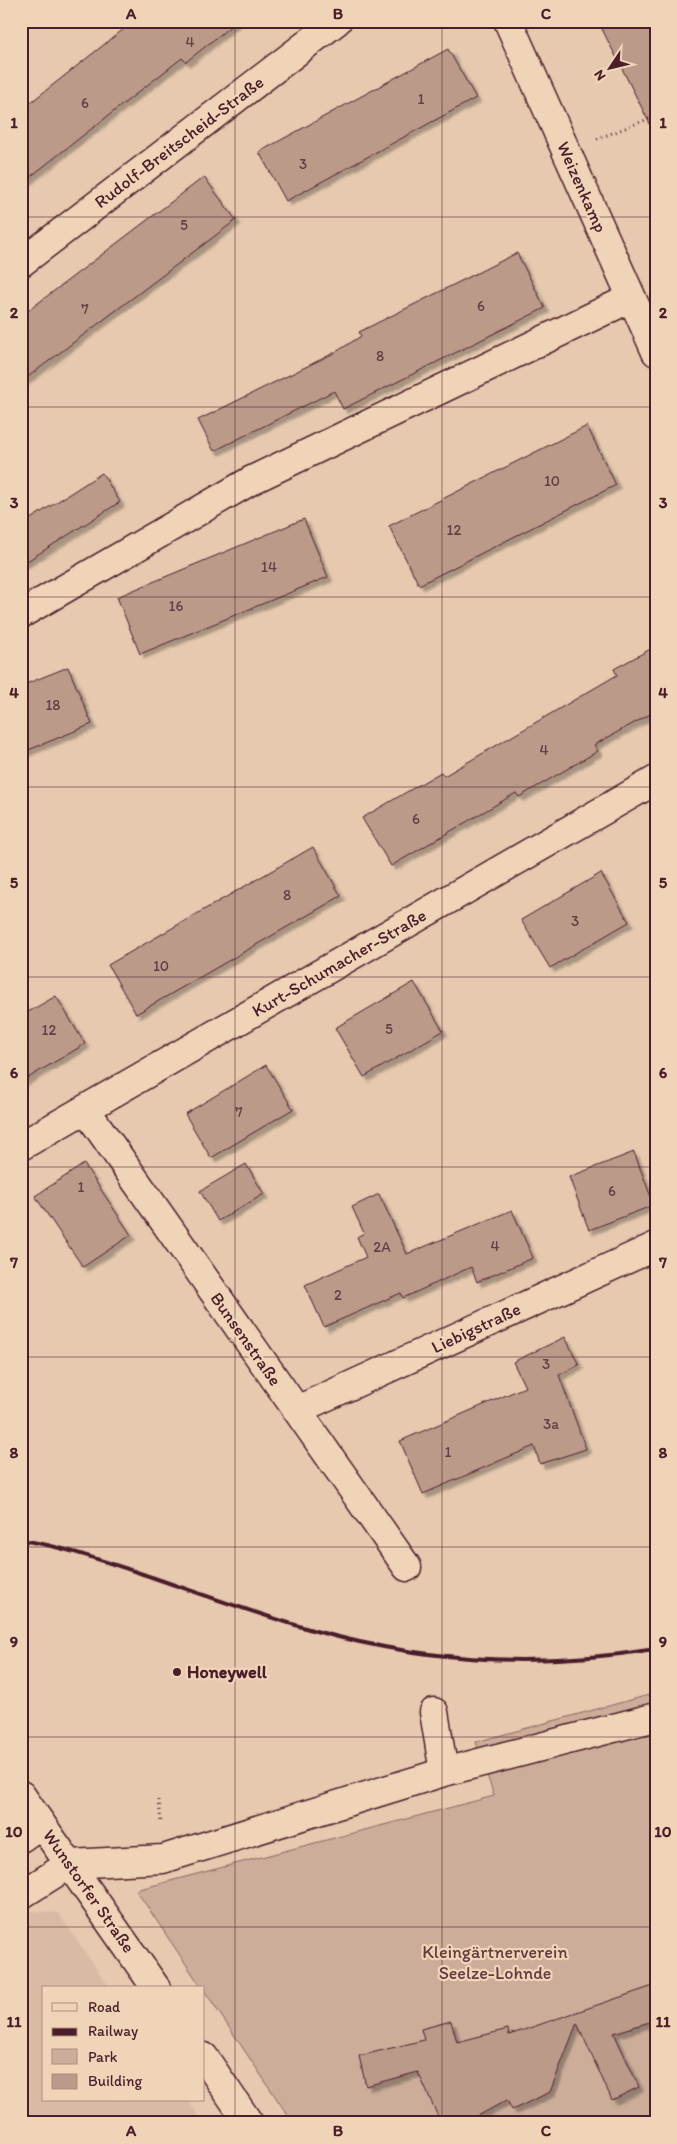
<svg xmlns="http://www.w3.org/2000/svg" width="677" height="2144" viewBox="0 0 677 2144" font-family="Itim,sans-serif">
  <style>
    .built { fill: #d9bba4 }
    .green { fill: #ccad99; stroke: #8b6662 }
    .building { fill: #bb9a8a; stroke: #4a1f2b; filter: url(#shadow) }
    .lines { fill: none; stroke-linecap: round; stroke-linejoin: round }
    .minor-casing { stroke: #4a1f2b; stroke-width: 31 }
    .path { stroke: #4a1f2b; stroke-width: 3; stroke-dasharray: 1 4; stroke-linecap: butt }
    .minor { stroke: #f0d4b7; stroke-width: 28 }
    .rail { stroke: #4a1f2b; stroke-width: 4 }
    .grid { fill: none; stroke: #4a1f2b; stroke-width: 1; stroke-opacity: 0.55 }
    .poi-dot { fill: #4a1f2b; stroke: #f0d4b7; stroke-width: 2 }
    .labels { text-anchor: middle; stroke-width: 4.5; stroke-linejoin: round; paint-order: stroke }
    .number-label { font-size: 15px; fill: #663e43 }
    .street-label { font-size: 18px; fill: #4a1f2b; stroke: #f0d4b7 }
    .poi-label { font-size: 18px; font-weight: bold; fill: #4a1f2b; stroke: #f0d4b7; text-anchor: start }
    .park-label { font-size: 18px; fill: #643b41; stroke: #f0d4b7 }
    .neatline { fill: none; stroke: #4a1f2b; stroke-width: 2 }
    .grid-label { font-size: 16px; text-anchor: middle; font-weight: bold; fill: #4a1f2b }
  </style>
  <defs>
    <filter id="shadow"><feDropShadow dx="4.5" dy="4.5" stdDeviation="1" flood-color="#0004"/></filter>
  </defs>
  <rect width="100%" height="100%" fill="#e6c9af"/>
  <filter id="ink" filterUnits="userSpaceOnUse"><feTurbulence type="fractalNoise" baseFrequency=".02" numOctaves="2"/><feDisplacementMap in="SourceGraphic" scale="10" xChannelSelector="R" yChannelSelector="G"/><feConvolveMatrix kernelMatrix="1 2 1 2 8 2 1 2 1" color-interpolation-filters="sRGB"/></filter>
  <g filter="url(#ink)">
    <!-- built -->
    <path class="built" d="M32,1911L58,1913L110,1988H44V2100H188L203,2123H21V1918Z"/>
    <!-- green -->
    <path class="green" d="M656,1693V2123H293L204,1990V1988H202L136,1890L494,1796L476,1742Z"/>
    <!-- building -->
    <path class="building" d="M134,21H237L186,62L182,58L21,184V110Z
      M598,21H656V136Z
      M448,49L476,98L286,201L259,152Z
      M204,177L236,220L21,382V316Z
      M517,253L545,308L343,409L334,391L214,451L198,420L336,352L361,336L359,332Z
      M587,426L616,485L419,585L389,526Z
      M102,473L120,502L21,565V525Z
      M304,519L328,577L140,654L117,597Z
      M656,646V711L594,745L598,751L519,797L516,793L391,866L362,818L441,772L444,776L617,675L614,669Z
      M68,667L92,724L21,753V686Z
      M313,847L341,896L136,1014L108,965Z
      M601,873L629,922L550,968L521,920Z
      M414,982L443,1031L364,1077L335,1028Z
      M56,996L85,1044L21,1082V1016Z
      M266,1065L293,1109L211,1158L185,1114Z
      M634,1152L654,1205L589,1230L569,1177Z
      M84,1164L131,1235L83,1267L35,1196Z
      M246,1164L264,1194L218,1221L200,1191Z
      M379,1194L407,1254L512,1210L533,1258L477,1282L471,1267L403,1298L401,1293L324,1327L305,1285L366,1257L357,1237L364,1233L352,1207Z
      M565,1337L579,1365L559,1375L586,1449L540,1464L534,1446L423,1494L400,1441L525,1387L513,1362Z
      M656,1985V2020L614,2033L639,2087L612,2100L577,2023L550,2092L512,2110L507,2100L465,2123H441L418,2072L366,2086L359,2056L424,2040L421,2029L451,2021L457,2042L508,2029L509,2035Z"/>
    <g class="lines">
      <!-- minor casing -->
      <g class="minor-casing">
        <path id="minor" d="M508,21L656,352
          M21,263L337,21
          M21,614L252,480L631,298
          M86,1110L407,1567
          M21,1146L656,780
          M297,1410L656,1246
          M444,1772L656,1717
          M21,1795L156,1988
          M21,1838L41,1824
          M21,1895L70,1864L163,1859L444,1772L434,1712
          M204,2057L249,2123"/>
      </g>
      <!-- path -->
      <path class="path" d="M597,139L656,116
        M159,1800L161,1824"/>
      <!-- minor -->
      <use href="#minor" class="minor"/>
      <!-- rail -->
      <path class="rail" d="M21,1540C60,1546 97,1559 134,1571C187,1589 239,1608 292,1624C414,1662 530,1669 656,1649"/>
    </g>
  </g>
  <!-- grid -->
  <path class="grid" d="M235,21V2123M442,21V2123M21,217H656M21,407H656M21,597H656M21,787H656M21,977H656M21,1167H656M21,1357H656M21,1547H656M21,1737H656M21,1927H656"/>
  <!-- markers -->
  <circle class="poi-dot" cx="177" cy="1672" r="5"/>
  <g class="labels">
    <!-- number labels -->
    <g class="number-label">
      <text x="190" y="47">4</text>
      <text x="421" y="104">1</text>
      <text x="85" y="108">6</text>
      <text x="303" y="169">3</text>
      <text x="184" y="230">5</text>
      <text x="481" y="311">6</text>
      <text x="85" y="314">7</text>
      <text x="380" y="361">8</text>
      <text x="552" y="486">10</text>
      <text x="454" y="535">12</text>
      <text x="269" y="572">14</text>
      <text x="176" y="611">16</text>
      <text x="53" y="710">18</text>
      <text x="544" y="755">4</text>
      <text x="416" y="824">6</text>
      <text x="287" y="900">8</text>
      <text x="575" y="926">3</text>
      <text x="161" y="971">10</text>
      <text x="389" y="1034">5</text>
      <text x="49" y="1035">12</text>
      <text x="239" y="1117">7</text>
      <text x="81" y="1192">1</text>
      <text x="612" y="1196">6</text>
      <text x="495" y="1251">4</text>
      <text x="382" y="1252">2A</text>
      <text x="338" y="1300">2</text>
      <text x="546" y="1369">3</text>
      <text x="551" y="1429">3a</text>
      <text x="448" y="1457">1</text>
    </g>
    <!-- street labels -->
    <g class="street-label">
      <text transform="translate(179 142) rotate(-37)" y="6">Rudolf-Breitscheid-Straße</text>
      <text transform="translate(582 187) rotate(66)" y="6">Weizenkamp</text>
      <text transform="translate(339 963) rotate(-30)" y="6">Kurt-Schumacher-Straße</text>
      <text transform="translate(476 1328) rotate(-25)" y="6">Liebigstraße</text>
      <text transform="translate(246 1339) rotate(55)" y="6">Bunsenstraße</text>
      <text transform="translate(89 1891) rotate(55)" y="6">Wunstorfer Straße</text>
    </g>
    <!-- poi labels -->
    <g class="poi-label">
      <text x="187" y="1678">Honeywell</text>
    </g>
    <!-- park labels -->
    <g class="park-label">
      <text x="495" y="1958">Kleingärtnerverein<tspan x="495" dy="21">Seelze-Lohnde</tspan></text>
    </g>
  </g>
  <!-- margin -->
  <rect width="677" height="2144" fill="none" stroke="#f0d4b7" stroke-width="55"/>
  <!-- legend -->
  <rect x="42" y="1986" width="162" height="115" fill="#f0d4b7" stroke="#ae8c7f"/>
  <rect x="52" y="2003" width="25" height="8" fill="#f0d4b7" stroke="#ae8c7f"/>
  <text x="88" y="2012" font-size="15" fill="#4a1f2b">Road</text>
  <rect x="52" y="2028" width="25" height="8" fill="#4a1f2b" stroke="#ae8c7f"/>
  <text x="88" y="2036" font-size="15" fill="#4a1f2b">Railway</text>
  <rect x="52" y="2049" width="25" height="15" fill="#ccad99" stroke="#ae8c7f"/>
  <text x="88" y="2062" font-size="15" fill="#4a1f2b">Park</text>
  <rect x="52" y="2074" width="25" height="15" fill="#bb9a8a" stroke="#ae8c7f"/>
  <text x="88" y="2086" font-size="15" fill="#4a1f2b">Building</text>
  <!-- north arrow -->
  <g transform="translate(610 68) rotate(235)" stroke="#f0d4b7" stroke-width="4" paint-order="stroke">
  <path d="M0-4L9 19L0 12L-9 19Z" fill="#4a1f2b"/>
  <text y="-8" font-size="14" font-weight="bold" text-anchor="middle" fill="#4a1f2b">N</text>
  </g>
  <rect x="28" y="28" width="622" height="2088" class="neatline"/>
  <g class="grid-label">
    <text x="131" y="19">A</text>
    <text x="338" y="19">B</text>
    <text x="546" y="19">C</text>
    <text x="14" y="128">1</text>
    <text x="663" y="128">1</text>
    <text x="14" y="318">2</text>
    <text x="663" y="318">2</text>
    <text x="14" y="508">3</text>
    <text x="663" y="508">3</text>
    <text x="14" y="698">4</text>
    <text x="663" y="698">4</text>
    <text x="14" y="888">5</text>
    <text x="663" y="888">5</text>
    <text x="14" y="1078">6</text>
    <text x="663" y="1078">6</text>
    <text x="14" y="1268">7</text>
    <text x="663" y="1268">7</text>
    <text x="14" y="1458">8</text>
    <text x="663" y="1458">8</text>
    <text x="14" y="1647">9</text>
    <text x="663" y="1647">9</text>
    <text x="14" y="1837">10</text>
    <text x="663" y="1837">10</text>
    <text x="14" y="2027">11</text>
    <text x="663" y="2027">11</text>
    <text x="131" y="2136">A</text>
    <text x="338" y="2136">B</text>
    <text x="546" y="2136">C</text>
  </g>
</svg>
